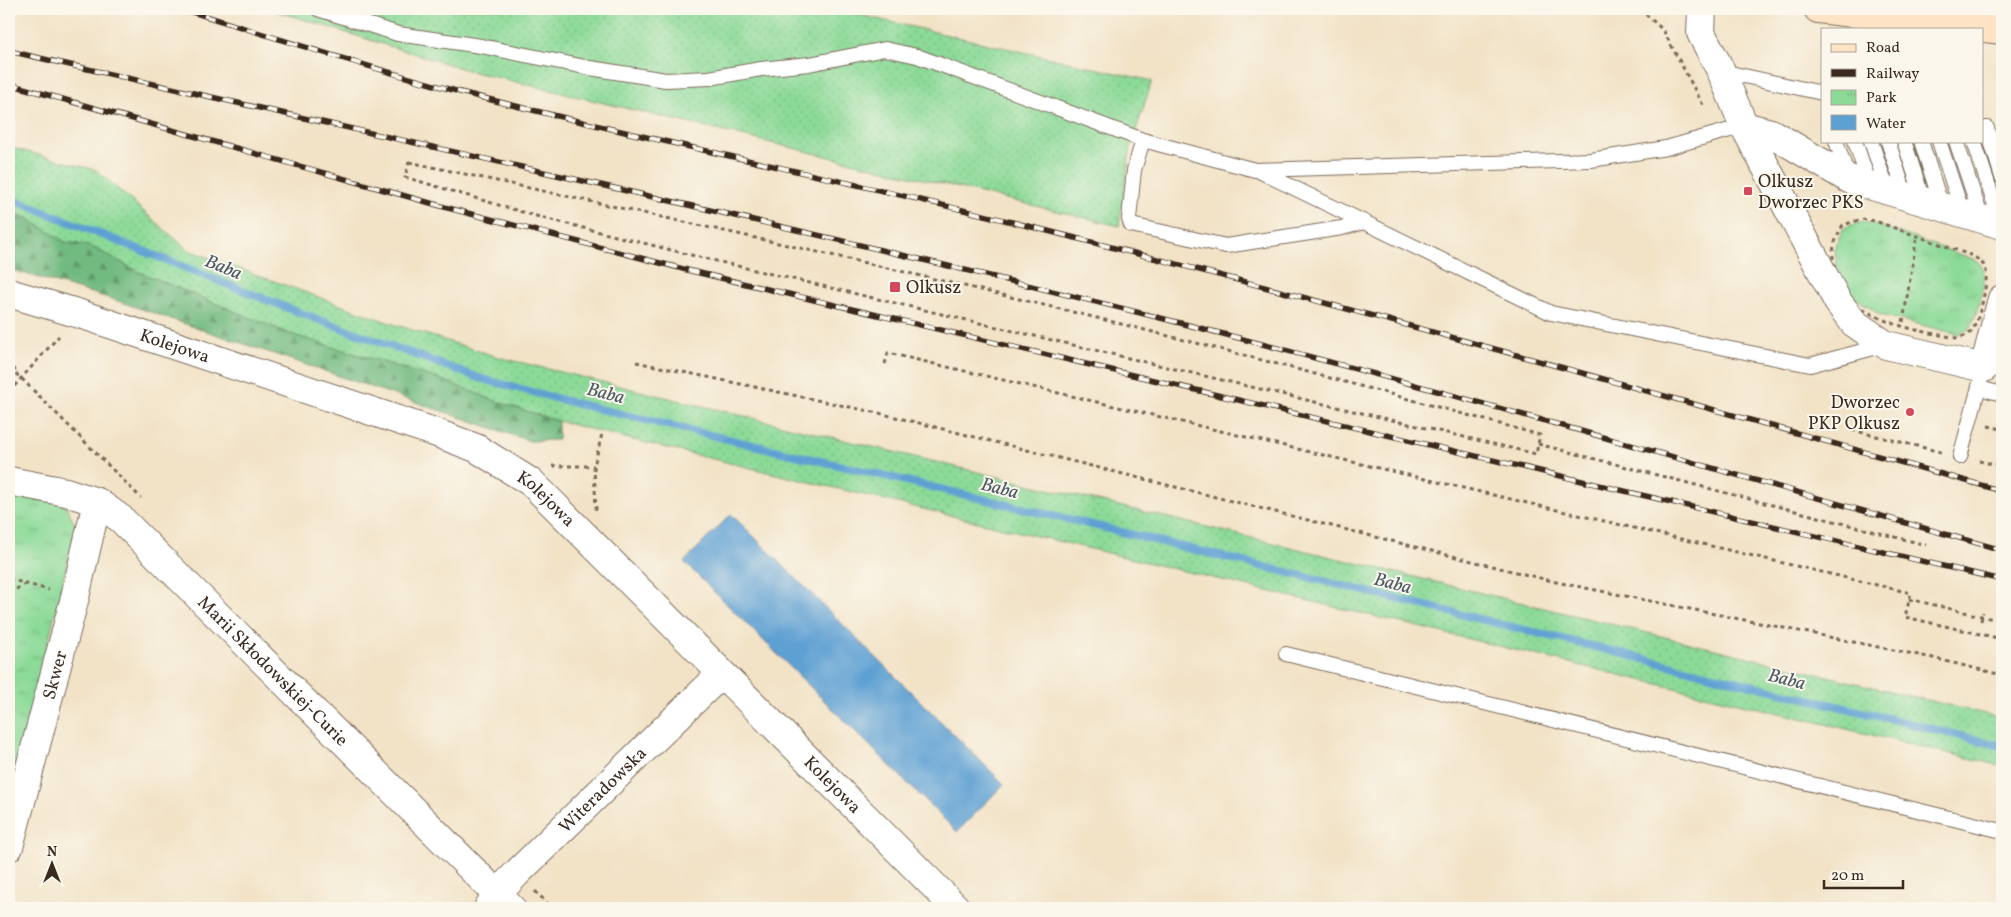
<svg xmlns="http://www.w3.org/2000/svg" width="2011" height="917" viewBox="0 0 2011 917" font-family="Vollkorn,serif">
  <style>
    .grass { fill: url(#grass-dots); stroke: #64825b }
    .forest { fill: url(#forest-firs); stroke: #56724f }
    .park { fill: url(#park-tufts); stroke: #64825b }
    .water { fill: #5fa0d3; stroke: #4d6578 }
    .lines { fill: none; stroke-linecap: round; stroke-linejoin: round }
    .stream { stroke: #5fa0d3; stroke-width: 8 }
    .lane-casing { stroke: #7b6b59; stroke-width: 16 }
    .street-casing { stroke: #7b6b59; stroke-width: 30 }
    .secondary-casing { stroke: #7b6b59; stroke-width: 30 }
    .path { stroke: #7b6b59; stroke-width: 3; stroke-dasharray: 4 4; stroke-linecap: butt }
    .lane { stroke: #fff; stroke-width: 14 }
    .street { stroke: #fff; stroke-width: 28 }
    .secondary { stroke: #fee4c5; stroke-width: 28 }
    .rail-casing { stroke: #3b2a1e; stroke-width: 5.5 }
    .rail { stroke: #fbf7ec; stroke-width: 4; stroke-dasharray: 11; stroke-linecap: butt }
    .poi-dot { fill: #d1495b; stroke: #fbf7ec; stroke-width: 2 }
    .labels { text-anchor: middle; stroke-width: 4; stroke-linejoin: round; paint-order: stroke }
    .poi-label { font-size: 18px; fill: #3b2a1e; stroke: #fbf7ec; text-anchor: start }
    .street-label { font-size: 18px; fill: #3b2a1e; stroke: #fbf7ec }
    .water-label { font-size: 19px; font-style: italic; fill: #495966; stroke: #fbf7ec }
  </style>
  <defs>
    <pattern id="grass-dots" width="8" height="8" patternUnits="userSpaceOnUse" patternTransform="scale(1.25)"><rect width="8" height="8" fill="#8cda98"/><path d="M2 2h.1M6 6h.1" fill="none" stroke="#7abb83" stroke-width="1.8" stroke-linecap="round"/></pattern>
    <pattern id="forest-firs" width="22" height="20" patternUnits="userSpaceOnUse" patternTransform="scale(1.25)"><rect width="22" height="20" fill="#71ba80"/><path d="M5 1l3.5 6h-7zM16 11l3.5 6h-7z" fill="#5e9768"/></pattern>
    <pattern id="park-tufts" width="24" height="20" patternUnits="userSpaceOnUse" patternTransform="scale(1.25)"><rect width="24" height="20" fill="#8cda98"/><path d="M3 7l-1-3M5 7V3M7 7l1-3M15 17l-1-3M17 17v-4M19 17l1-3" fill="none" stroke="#7abb83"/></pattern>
  </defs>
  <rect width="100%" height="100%" fill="#fbf7ec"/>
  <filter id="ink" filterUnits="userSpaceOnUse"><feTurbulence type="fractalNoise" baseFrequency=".02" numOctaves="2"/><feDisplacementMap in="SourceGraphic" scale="10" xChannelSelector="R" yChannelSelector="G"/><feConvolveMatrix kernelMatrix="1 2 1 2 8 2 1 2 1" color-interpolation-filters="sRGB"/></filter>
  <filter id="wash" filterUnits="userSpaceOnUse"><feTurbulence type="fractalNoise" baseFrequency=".0096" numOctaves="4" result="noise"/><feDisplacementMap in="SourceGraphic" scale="20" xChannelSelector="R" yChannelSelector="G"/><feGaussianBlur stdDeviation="1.12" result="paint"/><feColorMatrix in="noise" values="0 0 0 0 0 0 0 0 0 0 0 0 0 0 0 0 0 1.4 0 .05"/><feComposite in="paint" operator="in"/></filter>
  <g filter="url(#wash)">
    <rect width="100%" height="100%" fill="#f2e3c7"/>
    <!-- grass -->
    <path class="grass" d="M270,9H833L1152,81L1131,145L1119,226L470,71Z
      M9,147L96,170L188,250L390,323L498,357L2002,718V766L625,438L558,421L501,403L442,380L290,334L139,272L90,246L65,242L29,219L9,211Z"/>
    <!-- forest -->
    <path class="forest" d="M9,211L29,219L65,242L90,246L139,272L290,334L442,380L501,403L558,421V440L530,441L112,299L9,269Z"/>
    <!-- park -->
    <path class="park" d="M1861,222L1874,224L1973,259C1977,261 1980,263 1982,267C1989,281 1976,315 1970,329L1958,334L1880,315L1852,295L1837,267L1835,251L1838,240L1844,228Z
      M9,493L65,504L76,526L9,805Z"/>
    <!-- water -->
    <path class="water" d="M731,514L1004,784L957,832L684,562Z"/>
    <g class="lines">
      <!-- stream -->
      <path class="stream" d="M9,198L295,311L479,378L574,403L1076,521L2002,746"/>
    </g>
  </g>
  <g filter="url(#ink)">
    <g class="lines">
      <!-- lane casing -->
      <g class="lane-casing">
        <path id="lane" d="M318,9L398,34L481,46L590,68L666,80L709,78L761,69L809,64L885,49L917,56L1143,140L1255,170L1591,160L1666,148L1744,126
          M1721,71L1822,93
          M1987,128L2002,177
          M1143,140L1134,170L1129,219L1131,225L1226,246L1342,228L1364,222
          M1836,141L1848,176
          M1855,141L1870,186
          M1871,141L1888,192
          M1888,141L1906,197
          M1904,141L1924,202
          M1921,141L1942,207
          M1939,141L1963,214
          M1956,141L1982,219
          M1974,141L2001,224
          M1257,170L1551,313L1810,365L1885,345
          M1979,388L2002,394
          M1960,457L1984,368
          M1286,654L2002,831"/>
      </g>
      <!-- street casing -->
      <g class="street-casing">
        <g id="street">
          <path d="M1702,9L1701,33L1721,71L1744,126L1838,302L1854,323L1886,345L1984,368L2002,299"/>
          <path d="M1744,126L1771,133L1849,179L2002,225"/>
          <path id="s1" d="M9,293L80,314L434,432L476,448L532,483L956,908"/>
          <path id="s2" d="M9,481L66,492L97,502L121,519L511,908"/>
          <path id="s3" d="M9,847L75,597L97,502"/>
          <path id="s4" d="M488,908L497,894L517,873L721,674"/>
        </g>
      </g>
      <!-- secondary casing -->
      <g class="secondary-casing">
        <path id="secondary" d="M1818,9L2002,30"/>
      </g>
      <!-- path -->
      <path class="path" d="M1640,9L1663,30L1703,105
        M409,162C641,212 874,263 1105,320C1250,356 1395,395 1540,435L1536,454L695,256L532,215L405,177Z
        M1862,219L1875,221L1973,256C1977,259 1982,262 1985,267C1990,277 1979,323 1971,332C1967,336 1961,337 1956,338C1920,331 1880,325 1851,300C1845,294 1841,283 1838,276C1829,257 1833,242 1843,225Z
        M1903,322L1917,236
        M9,361L18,375
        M636,362L883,414L1556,582L1933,658L2002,675
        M885,364L888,353L1911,593L1905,617L2002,639
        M9,369L20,377L141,498
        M9,392L59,336
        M1988,426L2002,429
        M1852,430L1941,452
        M1538,444L1926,545
        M1979,461L2002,466
        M552,466H594
        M596,510L594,466L602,434
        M9,579L49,590
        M9,593L26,584
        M1909,599L2002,621
        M1981,621L1983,612
        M1996,630L2002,631
        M535,891L552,908"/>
      <!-- lane -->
      <use href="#lane" class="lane"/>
      <!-- street -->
      <use href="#street" class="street"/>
      <!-- secondary -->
      <use href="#secondary" class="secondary"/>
      <!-- rail casing -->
      <g class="rail-casing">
        <path id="rail" d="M183,9C276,38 369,68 464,93C647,140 833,177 1016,223C1347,306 1674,398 2002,491
          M9,51C405,142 802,227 1196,327C1466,396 1734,475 2002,550
          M9,84L448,208L691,271L2002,580"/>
      </g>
      <!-- rail -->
      <use href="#rail" class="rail"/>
    </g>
  </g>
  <!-- markers -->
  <g class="poi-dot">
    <rect x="1743" y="186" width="10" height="10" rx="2.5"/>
    <rect x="889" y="281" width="12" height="12" rx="2.5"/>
    <circle cx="1910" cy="412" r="5"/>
  </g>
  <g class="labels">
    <!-- poi labels -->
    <g class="poi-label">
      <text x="1758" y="187">Olkusz<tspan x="1758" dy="21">Dworzec PKS</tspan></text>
      <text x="906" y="293">Olkusz</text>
      <text x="1900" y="408" text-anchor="end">Dworzec<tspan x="1900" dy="21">PKP Olkusz</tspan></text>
    </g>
    <!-- street labels -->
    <g class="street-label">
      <text dy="6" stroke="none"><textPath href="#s1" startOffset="174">Kolejowa</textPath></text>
      <text dy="6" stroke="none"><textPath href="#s1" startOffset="579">Kolejowa</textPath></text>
      <text dy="6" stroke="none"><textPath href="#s2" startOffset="335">Marii Skłodowskiej-Curie</textPath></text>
      <text dy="6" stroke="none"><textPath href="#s3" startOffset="178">Skwer</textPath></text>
      <text dy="6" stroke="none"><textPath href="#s1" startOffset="984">Kolejowa</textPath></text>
      <text dy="6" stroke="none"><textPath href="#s4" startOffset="165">Witeradowska</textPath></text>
    </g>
    <!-- water labels -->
    <g class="water-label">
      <text transform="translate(224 266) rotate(22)" y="7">Baba</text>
      <text transform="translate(606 392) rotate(14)" y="7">Baba</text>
      <text transform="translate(1000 487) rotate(14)" y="7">Baba</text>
      <text transform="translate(1393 582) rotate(14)" y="7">Baba</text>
      <text transform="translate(1787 678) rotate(14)" y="7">Baba</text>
    </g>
  </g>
  <!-- margin -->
  <rect width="2011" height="917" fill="none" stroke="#fbf7ec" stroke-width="30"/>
  <!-- legend -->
  <rect x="1821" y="28" width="162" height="115" fill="#fbf7ec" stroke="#aea59a"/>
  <rect x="1831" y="44" width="25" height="8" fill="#fee4c5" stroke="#aea59a"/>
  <text x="1866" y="52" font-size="15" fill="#3b2a1e">Road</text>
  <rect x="1831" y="69" width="25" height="8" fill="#3b2a1e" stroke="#aea59a"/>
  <text x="1866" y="78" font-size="15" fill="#3b2a1e">Railway</text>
  <rect x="1831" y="90" width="25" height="15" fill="url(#park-tufts)" stroke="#aea59a"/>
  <text x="1866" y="102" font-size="15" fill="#3b2a1e">Park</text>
  <rect x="1831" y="115" width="25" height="15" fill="#5fa0d3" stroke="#aea59a"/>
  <text x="1866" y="128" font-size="15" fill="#3b2a1e">Water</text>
  <!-- north arrow -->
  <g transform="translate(52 864)" stroke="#fbf7ec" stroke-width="4" paint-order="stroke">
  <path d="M0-4L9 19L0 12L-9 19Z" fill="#3b2a1e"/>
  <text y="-8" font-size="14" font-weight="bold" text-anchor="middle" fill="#3b2a1e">N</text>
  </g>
  <!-- scale -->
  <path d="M1824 880v8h79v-8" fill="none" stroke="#3b2a1e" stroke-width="2.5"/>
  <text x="1831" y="880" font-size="15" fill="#3b2a1e" stroke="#fbf7ec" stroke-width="4" paint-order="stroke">20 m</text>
</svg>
